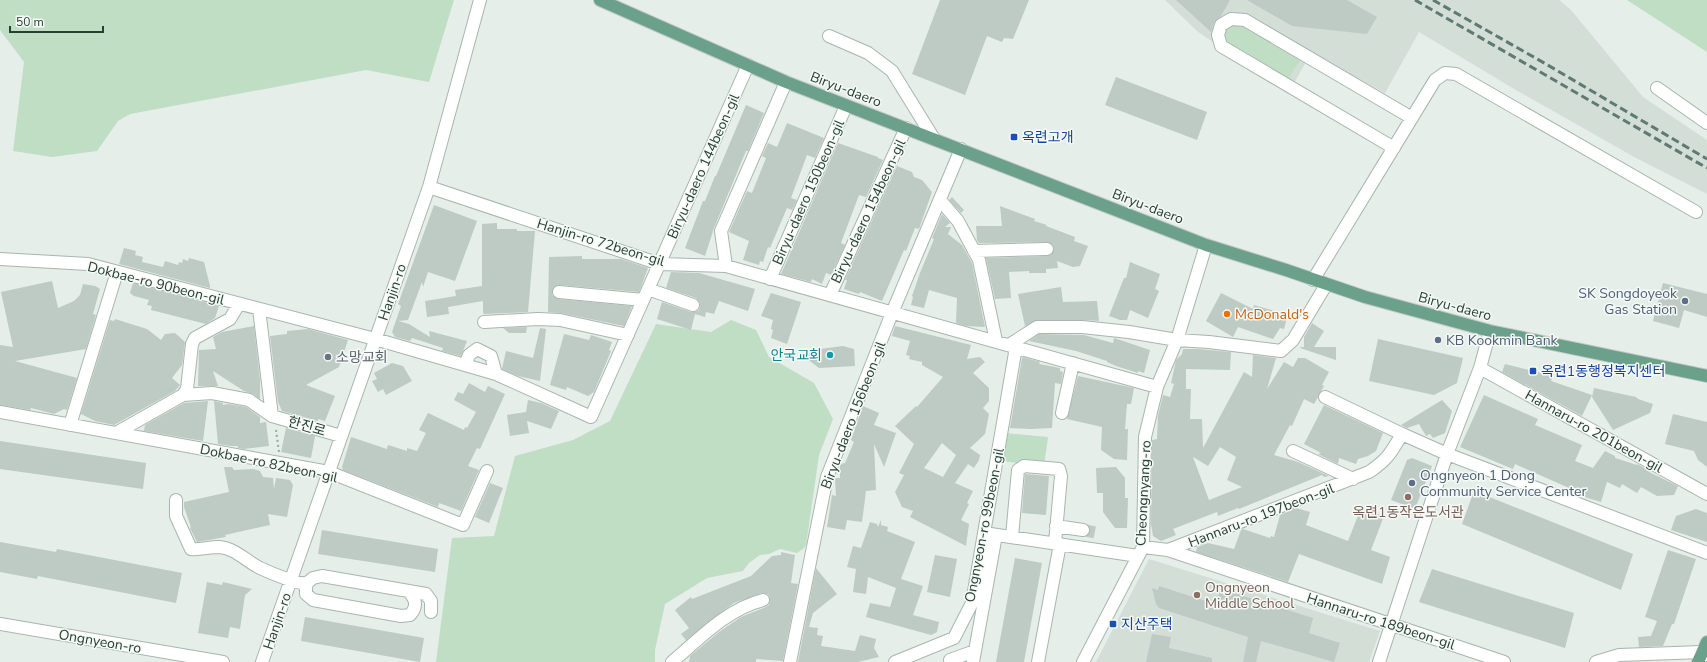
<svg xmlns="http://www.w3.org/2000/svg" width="1707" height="662" viewBox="0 0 1707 662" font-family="'Nunito Sans','Noto Sans KR',sans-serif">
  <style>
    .built { fill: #d3ded7 }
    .green { fill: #bfdec3 }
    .building { fill: #bdcbc4; fill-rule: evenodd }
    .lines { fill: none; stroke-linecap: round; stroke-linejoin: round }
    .minor-tunnel { stroke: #bfcbc5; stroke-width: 12; stroke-dasharray: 12 6; stroke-linecap: butt }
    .minor-casing { stroke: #a8b6af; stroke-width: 14 }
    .major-casing { stroke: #c2c9c6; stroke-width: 14 }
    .path { stroke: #87b09d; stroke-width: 2; stroke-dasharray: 2 3; stroke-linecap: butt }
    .minor { stroke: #fff; stroke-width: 12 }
    .major { stroke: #6ba18b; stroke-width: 12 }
    .rail { stroke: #5f7a6f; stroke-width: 3; stroke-dasharray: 8 4; stroke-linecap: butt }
    .transit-dot { fill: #1a4fb4; stroke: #f6faf7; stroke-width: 1.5 }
    .service-dot { fill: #5c6f8a; stroke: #f6faf7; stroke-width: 1.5 }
    .food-dot { fill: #e8710a; stroke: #f6faf7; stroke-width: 1.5 }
    .culture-dot { fill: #0f9aa8; stroke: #f6faf7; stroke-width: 1.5 }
    .worship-dot { fill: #6b7280; stroke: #f6faf7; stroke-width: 1.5 }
    .education-dot { fill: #8d6e63; stroke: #f6faf7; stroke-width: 1.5 }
    .labels { text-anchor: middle; stroke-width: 3; stroke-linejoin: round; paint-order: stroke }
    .street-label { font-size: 14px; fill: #253f34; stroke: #f6faf7 }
    .transit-label { font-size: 14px; fill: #164399; stroke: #f6faf7; text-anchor: start }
    .service-label { font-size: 14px; fill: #4e5e75; stroke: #f6faf7; text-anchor: start }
    .food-label { font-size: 14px; fill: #c56008; stroke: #f6faf7; text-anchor: start }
    .culture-label { font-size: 14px; fill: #0d838f; stroke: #f6faf7; text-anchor: end }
    .worship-label { font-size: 14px; fill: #5b616d; stroke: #f6faf7; text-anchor: start }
    .education-label { font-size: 14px; fill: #785e54; stroke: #f6faf7 }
  </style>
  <rect width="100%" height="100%" fill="#e5eee9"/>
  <!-- built -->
  <path class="built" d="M1165,0H1559L1571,10L1643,97L1707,140V194L1636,158L1516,90L1419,32L1385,93L1311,53L1288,94L1197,31Z
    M1149,559L1380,631L1369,662H1096Z"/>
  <!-- green -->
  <path class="green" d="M0,0H454L429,82L366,70L130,114L118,121L97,151L52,157L13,151L24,62L0,30Z
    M1627,0H1707V52Z
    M1231,19L1304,54L1285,84L1221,46V25Z
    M731,320L756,330L769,357L814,383L833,419L819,455L806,545L803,549L797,553L780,549L769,554L760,555L749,563L743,571L707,578L665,604L655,650V662H436L452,538L494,536L515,456L573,440L610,421L656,324L711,332Z
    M1005,433L1048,437L1044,466L1000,461Z"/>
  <!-- building -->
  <path class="building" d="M940,0H1029L1013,39L1004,38L1002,42L987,36L965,95L912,74Z
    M1176,0H1230L1221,16L1214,22L1211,32Z
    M1247,0H1347L1377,17L1367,34L1292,26Z
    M1116,77L1207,112L1197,140L1105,105Z
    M746,105L764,113L748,151H746L714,228L705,256L685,248L703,201H705L715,176H716Z
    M787,123L824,138L815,158L807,155L791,198L797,200L792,210L787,208L770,248L768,247L763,262L760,261L759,265L743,260L749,241L729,232L747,191L752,193L766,158L762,156L768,143L777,147Z
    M838,143L878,157V158L883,160L866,197L859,195L841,243L845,245L831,275L826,273L822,284L812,279L811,282L781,274Z
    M897,166L912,172L914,177L922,180L932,192L919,229L915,228L906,251L904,250L882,301L860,292L859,294L844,289L847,280H845Z
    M952,197L964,210L961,213L949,200Z
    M434,205L477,221L455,281L428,272L423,287L422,282L408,320L398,321L409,324L430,337L429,331L467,341L461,356L442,351L443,348L412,338L410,341L395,337L392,332L401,306L398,304Z
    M1000,206L1035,219L1034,221L1047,225L1046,226L1075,237L1074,241L1088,246L1080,266L1073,267L1057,261L1058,268L1046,269V273H1029V271L1009,272L1011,298L995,299L986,258L1047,256L1051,255L1054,249L1053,245L1047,242L979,243L977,240L976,226H1002Z
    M942,214L950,223L945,227H951L948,234L962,245L972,263L985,327L966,326L956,323L957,298L929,290L924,308L911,305L913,297L912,296L920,273L934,239L932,238Z
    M497,223V229H517V231H535L528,312L484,314L483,313V301L448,307L449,314L427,317L425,301L456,296L455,290L482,286V224Z
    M124,248L136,251L135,255L143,257L142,262L163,267L165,261L178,265L179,262L182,263L183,259L188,261L189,258L204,262L210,286V288L119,264Z
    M582,256V259H621L648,268L639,292L560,285L553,288L552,295L558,299L632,306L624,326L561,313L548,312L549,257Z
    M1130,262L1160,274L1155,289L1159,291L1148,318L1130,310L1127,320H1120L1109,316L1124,278H1126Z
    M671,272L699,273L755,289L748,311L719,301L714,314L706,312L705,317L695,314L691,330L657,319L662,302L691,312L698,311L700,307V303L696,298L666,288Z
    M52,281L58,308L74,301L80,295L83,284L95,286L100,289L93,314L96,315L86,349L15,361L77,378L67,410L64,409L54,414L31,408L30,410L0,405V345L13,347L1,292Z
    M133,283L219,306L215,318L206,324L151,310L152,306L147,305L149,300L134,296L130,293Z
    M1663,283L1707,294V317L1684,310L1679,328L1653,321Z
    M1061,287L1063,302L1097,301L1099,321L1082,320H1037L1025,326L1018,294Z
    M771,293L801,302L787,344L771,338L773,330L771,329L773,320L761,316Z
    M1221,293L1253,309L1254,305L1282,313L1287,318L1284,329L1280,328L1273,339L1238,327L1233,337L1206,321Z
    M115,319L147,329L161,340L165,334L175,333L185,342L182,365L172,378L180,385L175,391L114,425L95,421L81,414L110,320L114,321Z
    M1312,323L1324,331L1314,347H1336V360L1300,348L1301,347H1304V337Z
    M254,326L260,380V399L253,394L244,391L213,371L218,386H198L199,350L216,349L213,337L222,332Z
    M895,326L971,345L967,359L980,357L985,362L973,373L989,388V401L983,408L989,414L985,434L970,448L980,455L979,460L974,468L968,464L955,483L973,491L967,503L969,504L961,520L969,524L966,546L910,517L913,511L902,507L895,492L904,475L899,473L914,444L895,426L916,406L917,407L943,377L922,365V362L909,359L910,356L906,355L910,341L892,336ZM942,443L956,455L943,477L924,468Z
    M527,327L526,333H509L503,328Z
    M540,328L546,329L540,381L518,376L502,369L506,351L533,358Z
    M308,329L348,340L339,367L306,385L335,396L325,421L318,419V421L282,411L278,402L270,336L287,334V331Z
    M564,334L589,340L591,335L612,342L609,350L611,351L594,392L588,396L567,387L566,390L550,385Z
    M1039,334L1084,335L1113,343L1114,338L1150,350L1144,373L1138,371V373L1116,366L1107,362V361L1076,351L1029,341Z
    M1378,339L1463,358L1457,383L1434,395L1369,381Z
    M843,346L854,349L855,366L819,368L806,358L805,351Z
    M1183,349H1198L1231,352L1230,370L1186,369V389H1191L1190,419H1202L1203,448L1244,372L1252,377L1253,355L1276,358L1267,389L1284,362L1293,367L1298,358H1305L1329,372L1322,385L1324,386L1314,404L1304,399L1292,426L1290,425L1274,455L1298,462L1329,476L1324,477L1322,475L1239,509L1238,508L1218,516L1217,512L1173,529L1176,535L1161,541L1153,536L1151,524L1152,440L1157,439L1158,416L1163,395L1170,397L1174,384L1171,383L1176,360L1182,354ZM1220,447L1236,457L1227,480L1242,487L1209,500L1193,457L1208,466Z
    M1023,357L1040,362L1039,364L1060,368V371L1063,372L1061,384L1055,383L1052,428L1031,429L1010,428L1022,358Z
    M392,363L403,366L412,381L386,395L383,389L378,392L372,381L377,379L374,373Z
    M1505,364L1553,376L1551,381L1592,395L1582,416L1502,372Z
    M1078,376L1134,388L1131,404H1127L1125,429H1128L1127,460L1114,459L1101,450L1102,427L1067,419Z
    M469,383L485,392L488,386L505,394L480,449L477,448L468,466L479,470L461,511L439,503L438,507L343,470L342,467L351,437L387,449L388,445L407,451V448L417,451L426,433L419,430L428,413L464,430L465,427L467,428L476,412L454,400L458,392L463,394Z
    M1594,388L1636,397L1638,399L1653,404L1650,413L1613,430L1592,397Z
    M1484,395L1538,419L1535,425L1582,445L1575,461L1593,468L1605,451L1615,456V458L1637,465V464L1650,471L1649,472L1678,486L1674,495L1657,496L1641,487L1637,493L1622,484L1620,488L1607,482L1601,502L1568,492L1569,488L1515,464L1513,469L1460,447Z
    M528,400L541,403L559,411L551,429L527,421L529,433L510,436L507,415L526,412Z
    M1442,400L1452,411L1445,433L1433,438L1430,434L1426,436L1419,424L1407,428L1401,425Z
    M208,401L203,441L144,431L145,425L184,403Z
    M214,401L223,403V405L228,404L246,407L260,417V423L266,422L269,446L244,449L238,448V446H231L218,444Z
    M1324,405L1383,433L1376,451L1368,456L1358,459L1356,464L1339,458L1338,464L1318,454L1321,453L1304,444Z
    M863,406L879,413L874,425L896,433L884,467L874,444L876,490L866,491L862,522L847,520L845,530L827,527L832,495L836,496L835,478H840V464L845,463L854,442L851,440Z
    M1673,414L1707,422V467L1698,460L1694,451L1665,444Z
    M286,428L315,436L311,458L281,452Z
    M0,441L146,463L143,489L0,469Z
    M1412,458L1432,466L1415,509L1391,500L1407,460Z
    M224,467H232L234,470L253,469L260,471L263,477L273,478L274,489L276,478L290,480L293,485L287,517L268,514L270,525L225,535L226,537L197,542L190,528L191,527L184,507V502L229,492Z
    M1116,467L1125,478V498H1128L1127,528H1115L1103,512V493H1097L1096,468Z
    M1025,474L1049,476L1046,515L1022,513Z
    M490,483L503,488L489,523L475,517Z
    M1474,491L1633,554L1621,590L1462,524Z
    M1296,508L1310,512L1306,525L1348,541L1361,508L1384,516L1371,550L1390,557L1382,584L1299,554L1288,582L1196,552L1197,547L1208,543L1234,549L1241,530L1243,529L1270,538L1271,536L1274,537L1280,515Z
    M1696,509L1707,513V542L1671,530L1676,516Z
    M881,520V525L888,527L887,531L915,542L901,579L923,586L913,615L939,622L937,632L931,635L866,617L870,603L890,607L896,588L868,577L866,594L853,592L856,569L847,567L853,546L861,548L870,522L877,524L878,527Z
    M322,530L438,549L435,572L318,554Z
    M0,542L56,552L57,549L182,573L176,603L38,576L37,579L0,572Z
    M1668,550L1696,559L1674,624H1672L1663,646L1639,647L1638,637L1651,636L1657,621L1645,617Z
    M781,552L795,555L791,583L798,584L783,661L756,659V662H689L690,656L719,632L741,617L766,607L769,605L770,598L768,594L761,593L734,603L710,620L686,640L681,634L689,628L675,610L691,597L692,599L751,576L772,556L781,555Z
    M935,555L957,559L950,597L927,592Z
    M1015,558L1042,563L1024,662H996Z
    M816,568L837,594L813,613L809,627L818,628L817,635L823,636L821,646L855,651L860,635L876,639L874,648L879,657L858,662H798Z
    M1432,569L1574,613L1565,648L1419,602Z
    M207,582L222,585L223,582L252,589L245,595L240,629L230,627L228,638L198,633Z
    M1159,586L1215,604L1221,589L1313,618L1309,633L1340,643L1334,662L1261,641L1256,662H1243L1248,637L1159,608L1156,604L1152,588L1158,590Z
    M305,617L424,638L420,662L301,641Z
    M1152,634L1171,637L1169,648L1212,658V662H1146Z"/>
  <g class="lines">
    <!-- minor-tunnel -->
    <path class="minor-tunnel" d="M1083,530L1098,533"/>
    <!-- minor casing -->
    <g class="minor-casing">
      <path id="minor" d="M829,36L868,53L892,71L934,139
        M1657,88L1707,123
        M1394,148L1221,46L1218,35L1221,25L1231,19L1245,20L1412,118
        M429,187L660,264L726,266L1157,387
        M940,200L958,221L979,260L996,341
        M974,251L1047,249
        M0,259L88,264L375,339L496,374L591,417L748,65
        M726,266L721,231L786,82
        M770,279L846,106
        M1313,280L1435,80L1445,73L1456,74L1696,212
        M648,289L693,305
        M559,292L643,300
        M830,295L906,128
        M259,309L272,416
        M484,322L538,319L560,320L628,335
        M1009,345L1037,327H1082L1129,332L1177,340L1209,342L1281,351L1293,340L1326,285
        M465,365L469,355L477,349L491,356L496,374
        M1480,368L1707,494
        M183,395L187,389L192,344L195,338L230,319L239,304
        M1325,397L1402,434
        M0,412L329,472L463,525L487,471
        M1062,413L1073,363
        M70,425L117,272
        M116,433L183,395L212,393L249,400L272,416L341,436
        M1293,451L1353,479
        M176,500V516L191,549C200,550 209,547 219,547C235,548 246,561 260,568C275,575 290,581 306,584L313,578L322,576L426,594L431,601V612
        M1056,526L1083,530
        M984,533L1138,556
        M1012,537L1018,470L1024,466L1059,469L1061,476L1055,543
        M1143,547L1168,550L1504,662
        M1168,550L1369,472C1387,460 1391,453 1402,434L1447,454L1707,553
        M306,584V594L313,600L401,616L410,615C418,606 416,599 408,591
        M0,624L223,662
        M950,660L975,651
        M262,662L429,187L480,0
        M672,662C699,639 727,609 763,600
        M790,662L827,477L892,313L961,149
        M895,662L954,638L972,603L1016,347
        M973,662L996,535
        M1038,662L1060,544
        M1083,662L1143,547L1145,437L1157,387L1177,340L1206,245
        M1379,662L1447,454L1480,368L1490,331
        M1596,662L1619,655L1702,652L1707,655"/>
    </g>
    <!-- major casing -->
    <g class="major-casing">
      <path id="major" d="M600,0L786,82L1206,245L1286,270L1365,297L1490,331L1707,376
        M1698,662L1707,642"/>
    </g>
    <!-- path -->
    <path class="path" d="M276,430L279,452"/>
    <!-- minor -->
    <use href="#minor" class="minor"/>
    <!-- major -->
    <use href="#major" class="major"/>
    <!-- rail -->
    <path class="rail" d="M1415,0L1707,168
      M1433,0L1546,64L1707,159"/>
  </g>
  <!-- markers -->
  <g class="transit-dot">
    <rect x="1010" y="133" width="8" height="8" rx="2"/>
    <rect x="1529" y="367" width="8" height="8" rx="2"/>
    <rect x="1109" y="620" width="8" height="8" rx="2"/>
  </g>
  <g class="service-dot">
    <circle cx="1685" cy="301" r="4"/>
    <circle cx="1438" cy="340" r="4"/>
    <circle cx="1412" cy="483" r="4"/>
  </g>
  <circle class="food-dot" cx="1227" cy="314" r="4"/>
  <circle class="culture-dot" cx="830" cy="355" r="4"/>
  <circle class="worship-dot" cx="328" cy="357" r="4"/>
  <g class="education-dot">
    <circle cx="1408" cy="497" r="4"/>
    <circle cx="1197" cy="595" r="4"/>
  </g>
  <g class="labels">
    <!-- street labels -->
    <g class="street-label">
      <text transform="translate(846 89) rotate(21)" y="5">Biryu-daero</text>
      <text transform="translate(703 166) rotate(-66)" y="5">Biryu-daero 144beon-gil</text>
      <text transform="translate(808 192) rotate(-66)" y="5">Biryu-daero 150beon-gil</text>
      <text transform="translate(1148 206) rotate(21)" y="5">Biryu-daero</text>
      <text transform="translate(868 211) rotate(-65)" y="5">Biryu-daero 154beon-gil</text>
      <text transform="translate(601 242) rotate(17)" y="5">Hanjin-ro 72beon-gil</text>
      <text transform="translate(156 283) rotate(14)" y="5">Dokbae-ro 90beon-gil</text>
      <text transform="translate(392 292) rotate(-71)" y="5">Hanjin-ro</text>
      <text transform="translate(1455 306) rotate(15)" y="5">Biryu-daero</text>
      <text transform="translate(853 415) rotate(-69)" y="5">Biryu-daero 156beon-gil</text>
      <text transform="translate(307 426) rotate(16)" y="5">한진로</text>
      <text transform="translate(1594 431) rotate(29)" y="5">Hannaru-ro 201beon-gil</text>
      <text transform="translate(269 463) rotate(12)" y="5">Dokbae-ro 82beon-gil</text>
      <text transform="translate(1143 493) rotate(-87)" y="5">Cheongnyang-ro</text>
      <text transform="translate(1261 515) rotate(-21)" y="5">Hannaru-ro 197beon-gil</text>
      <text transform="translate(984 525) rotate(-79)" y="5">Ongnyeon-ro 99beon-gil</text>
      <text transform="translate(277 621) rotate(-71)" y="5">Hanjin-ro</text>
      <text transform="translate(1381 621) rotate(18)" y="5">Hannaru-ro 189beon-gil</text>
      <text transform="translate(100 641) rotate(10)" y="5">Ongnyeon-ro</text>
    </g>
    <!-- transit labels -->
    <g class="transit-label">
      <text x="1022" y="142">옥련고개</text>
      <text x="1541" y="376">옥련1동행정복지센터</text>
      <text x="1121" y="629">지산주택</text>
    </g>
    <!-- service labels -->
    <g class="service-label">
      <text x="1677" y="298" text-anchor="end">SK Songdoyeok<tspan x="1677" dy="16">Gas Station</tspan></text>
      <text x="1446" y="345">KB Kookmin Bank</text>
      <text x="1420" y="480">Ongnyeon 1 Dong<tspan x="1420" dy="16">Community Service Center</tspan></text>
    </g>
    <!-- food labels -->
    <g class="food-label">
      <text x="1235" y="319">McDonald's</text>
    </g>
    <!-- culture labels -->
    <g class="culture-label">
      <text x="822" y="360">안국교회</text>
    </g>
    <!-- worship labels -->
    <g class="worship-label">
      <text x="336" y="362">소망교회</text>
    </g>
    <!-- education labels -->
    <g class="education-label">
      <text x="1408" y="517">옥련1동작은도서관</text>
      <text x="1205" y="592" text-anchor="start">Ongnyeon<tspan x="1205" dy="16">Middle School</tspan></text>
    </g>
  </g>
  <!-- scale -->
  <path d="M10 26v6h93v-6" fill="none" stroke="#253f34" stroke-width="2"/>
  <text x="16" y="26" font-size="12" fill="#253f34" stroke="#f6faf7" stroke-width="3" paint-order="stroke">50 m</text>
</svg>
